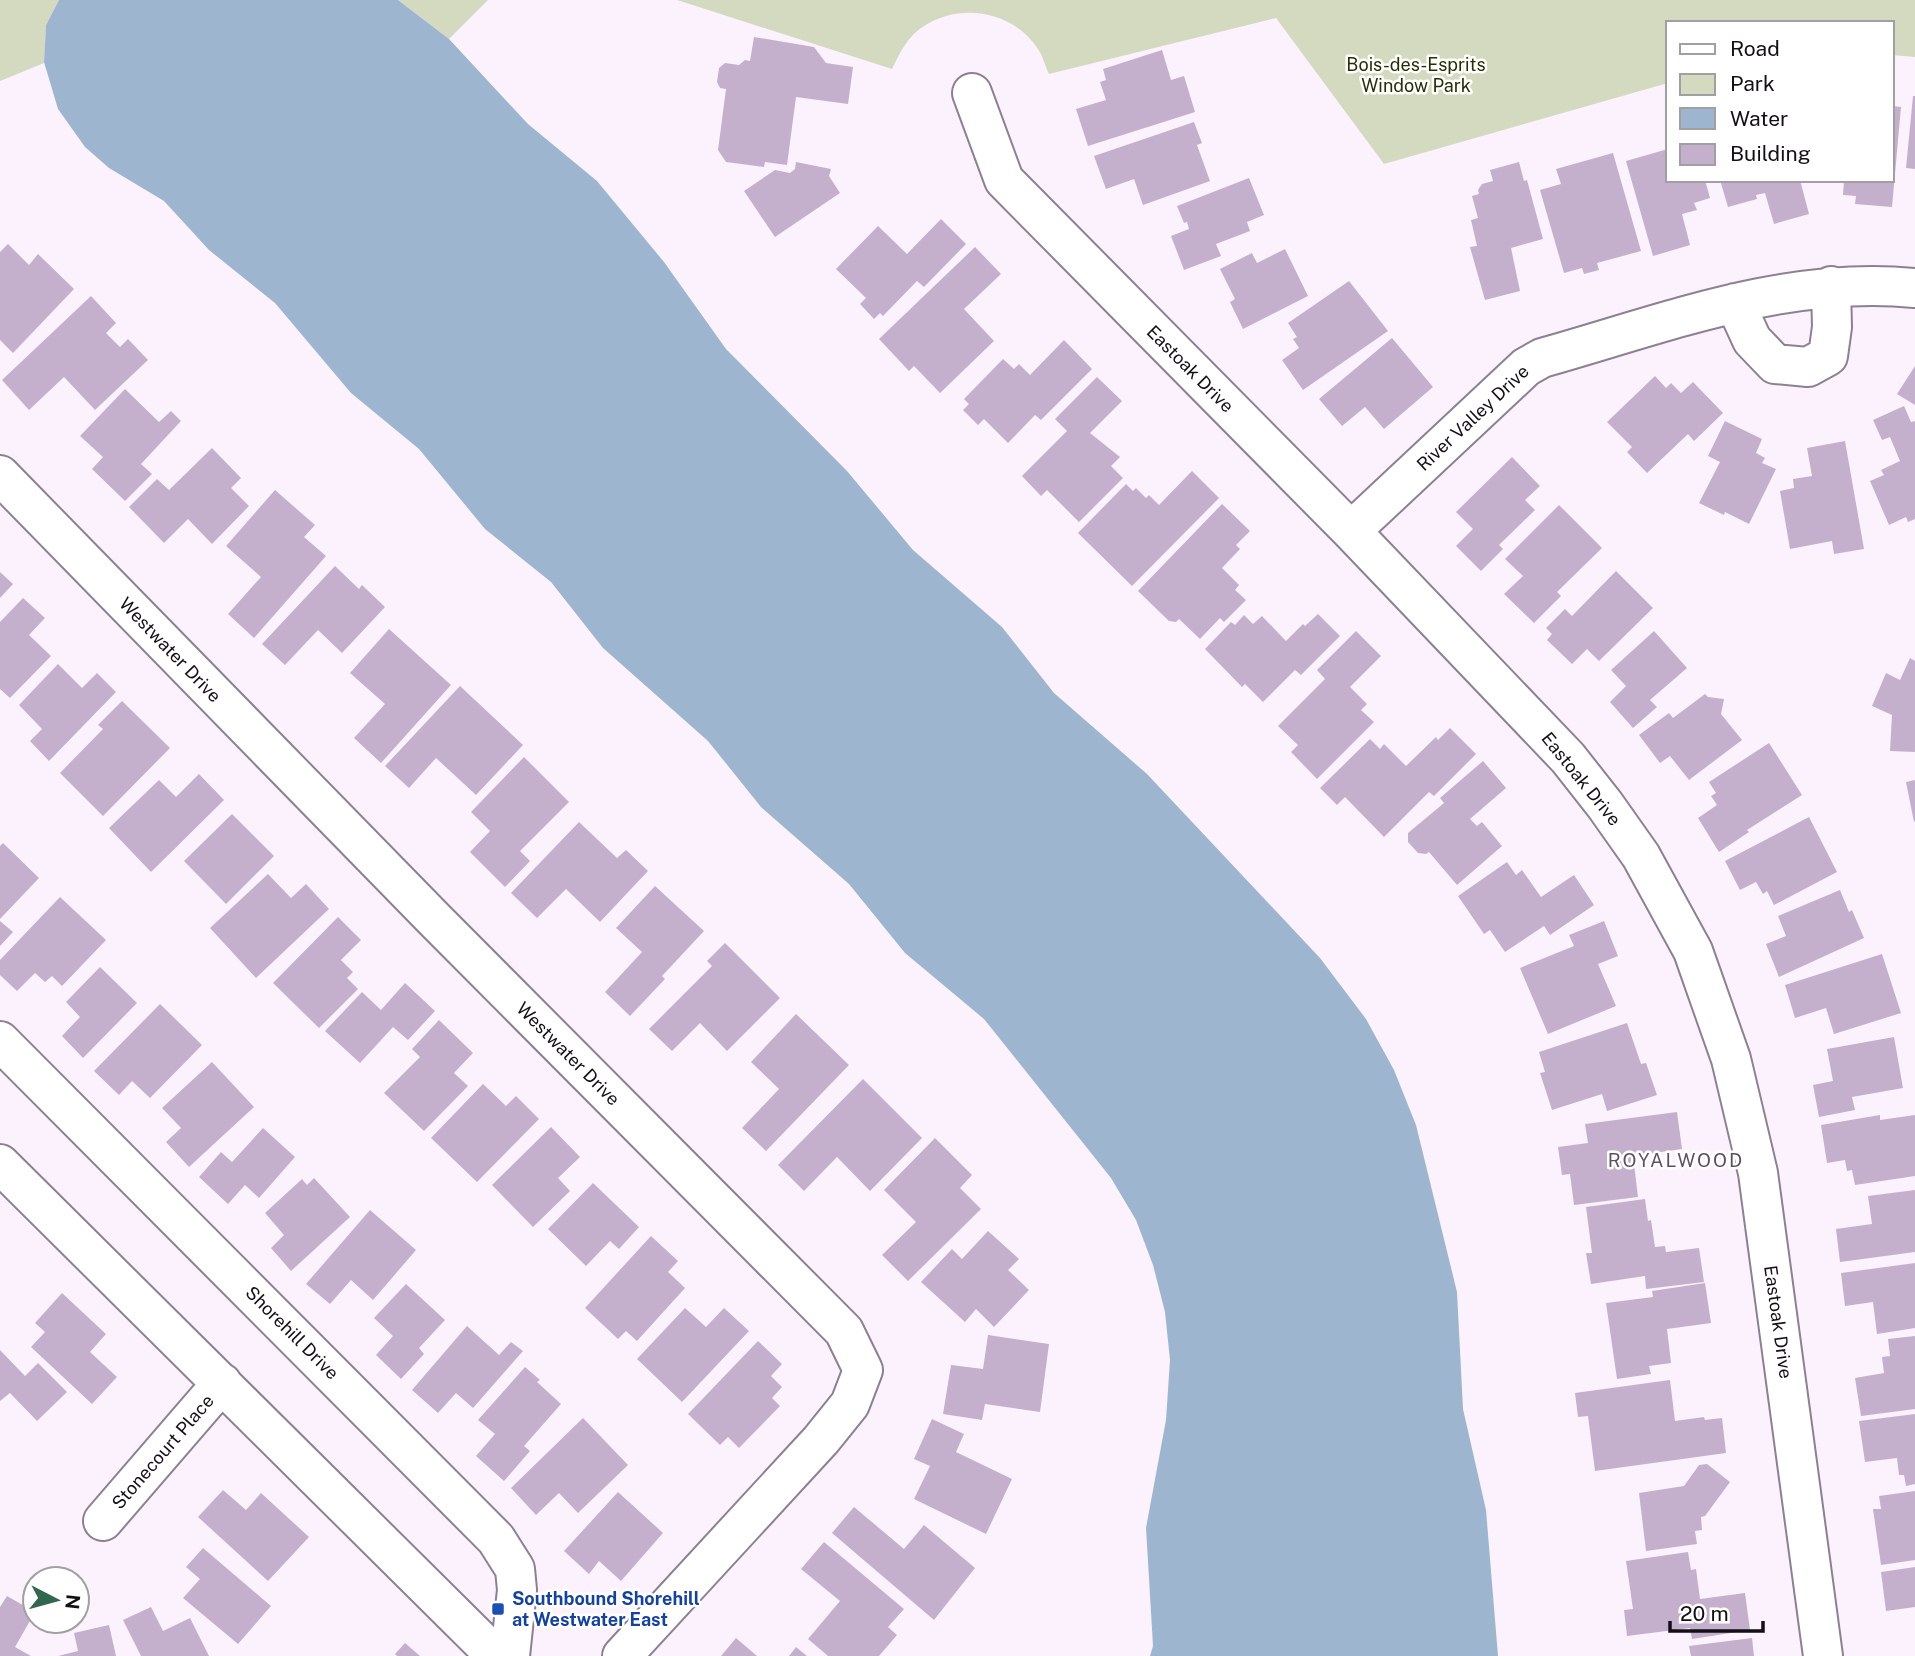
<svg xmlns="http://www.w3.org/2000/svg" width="1915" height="1656" viewBox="0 0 1915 1656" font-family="'Public Sans',sans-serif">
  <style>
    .green { fill: #d3dac0 }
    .water { fill: #9eb5cf }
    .building { fill: #c4b0cc }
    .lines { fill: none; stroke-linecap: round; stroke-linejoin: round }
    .minor-casing { stroke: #8d8092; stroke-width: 42 }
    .minor { stroke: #fff; stroke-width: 38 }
    .transit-dot { fill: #1a4fb4; stroke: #fff; stroke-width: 2.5 }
    .labels { text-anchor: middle; stroke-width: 5; stroke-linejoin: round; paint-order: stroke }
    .park-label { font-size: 18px; fill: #272e05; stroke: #fff }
    .street-label { font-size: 18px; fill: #130f15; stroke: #fff }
    .transit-label { font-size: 18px; font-weight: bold; fill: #164399; stroke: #fff; text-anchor: start }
    .neighbourhood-label { font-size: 19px; letter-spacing: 2px; fill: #5c5161; stroke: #fff }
  </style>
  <rect width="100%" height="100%" fill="#fbf2fe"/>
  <!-- green -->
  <path class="green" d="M0,0H59L46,25L44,63L0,81Z
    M398,0H488L449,39Z
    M677,0H1915V57L1892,55V23H1668V83L1384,164L1276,18L1049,74C1045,66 1043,56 1038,49C1013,11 961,2 924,26C908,36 900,52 892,69Z"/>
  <!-- water -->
  <path class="water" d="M59,0H398L449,39L528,124L597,181L664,262L726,349L847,471L913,550L1002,627L1054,693L1147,774L1320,958L1366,1019L1394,1070L1416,1125L1457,1292L1463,1409L1486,1510L1498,1656H1150L1153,1646L1146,1528L1166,1420L1170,1360L1165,1312L1153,1265L1136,1220L1111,1178L984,1019L905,953L849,884L761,807L708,741L603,648L551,582L485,529L419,449L351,393L275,303L209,250L164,201L109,168L85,147L58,109L44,62L46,25Z"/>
  <!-- building -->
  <path class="building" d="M754,37L814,47L826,63L853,67L848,104L796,97L787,165L765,162L764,167L726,162L718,150L726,89L720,88L717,82L719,68L725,63L739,65L745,60L750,61Z
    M1162,50L1171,80L1184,76L1195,112L1088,146L1076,109L1106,100L1100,82L1106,80L1103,69Z
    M1913,96H1915V169L1906,168Z
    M1892,106L1901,107L1892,207L1855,204L1856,196L1843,195L1844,180H1892Z
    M1194,122L1202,143L1197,145L1210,181L1143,205L1134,179L1106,189L1094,156Z
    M1668,149V180H1705L1710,198L1694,203L1697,210L1682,214L1690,245L1653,256L1626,161Z
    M1613,153L1641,251L1597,263L1599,270L1584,274L1582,268L1564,273L1540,190L1561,184L1556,169Z
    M796,162L831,169L829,176L840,193L775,237L744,191L775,170L790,173L795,169Z
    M1519,162L1524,181L1527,180L1543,239L1511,248L1520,291L1485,300L1470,247L1477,246L1471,220L1478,218L1472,196L1479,194L1478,190L1482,184L1493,181L1490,170Z
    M1249,178L1264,215L1247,222L1250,231L1216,244L1221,256L1184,270L1171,236L1189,229L1187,222L1184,223L1177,206Z
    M1720,180H1800L1809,214L1774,224L1765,193L1756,195L1757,199L1728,207Z
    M941,219L966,244L924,287L917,281L883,316L880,313L874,319L860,304L866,298L836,269L878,226L907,254Z
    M8,244L29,265L38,254L74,289L13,353L0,340V252Z
    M975,247L1001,274L964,309L994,341L940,393L914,366L909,371L879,339Z
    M1285,249L1308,296L1243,329L1230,302L1235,299L1220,269L1252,253L1257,263Z
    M1349,281L1388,331L1303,390L1282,360L1299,348L1293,339L1297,337L1288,323Z
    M91,296L116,323L106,333L120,347L128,339L148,360L95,410L64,377L29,410L2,380Z
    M1392,338L1433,387L1384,429L1365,407L1342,426L1319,399Z
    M1064,340L1092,369L1041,420L1035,415L1008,443L984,419L978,425L963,410L969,404L964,399L1003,359L1014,369L1019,364L1030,375Z
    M1915,366V405L1897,394Z
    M1655,376L1666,388L1671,383L1681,393L1693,382L1723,413L1694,441L1688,434L1647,473L1627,452L1632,447L1607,422Z
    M1097,377L1122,401L1090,433L1120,457L1111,466L1123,478L1079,522L1047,490L1041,496L1022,476L1067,431L1055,419Z
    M125,389L159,422L171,411L181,421L141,464L152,474L125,501L92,469L103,457L80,436Z
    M1904,406L1911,422L1915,421V519L1908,522L1906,517L1889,525L1870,481L1884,475L1881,470L1900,461L1890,437L1882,440L1873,420Z
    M1725,421L1762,439L1756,453L1765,458L1762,463L1776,469L1749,524L1725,512L1724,515L1699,503L1720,462L1708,456Z
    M1845,441L1864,549L1834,554L1832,541L1790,549L1780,491L1794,488L1793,479L1812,476L1807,448Z
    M212,448L241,478L231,488L249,506L212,544L188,519L164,543L129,507L157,479L169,490Z
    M1512,457L1540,486L1525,500L1535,510L1499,545L1503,549L1481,571L1456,546L1473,529L1456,512Z
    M1192,471L1219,498L1132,586L1078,533L1126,484L1133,491L1136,488L1146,498L1149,495L1159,505Z
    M275,490L315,525L304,537L326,556L254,638L228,614L261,577L226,546Z
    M1222,504L1250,531L1236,545L1240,549L1222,568L1239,585L1235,590L1246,600L1224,622L1220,618L1200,639L1179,619L1176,622L1169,621L1138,591Z
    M1559,505L1602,548L1557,592L1561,596L1534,623L1504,594L1523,576L1505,559Z
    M335,566L359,589L362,585L385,607L342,653L318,630L285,665L262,644Z
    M1616,571L1653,608L1599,661L1587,649L1572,664L1547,640L1552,634L1546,628L1565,609L1572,616Z
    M0,572L13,584L0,598Z
    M23,598L45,618L29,635L51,656L10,698L0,689V622Z
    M1318,614L1340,636L1301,675L1295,670L1263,702L1245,684L1242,687L1205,649L1231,622L1235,625L1244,615L1253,624L1262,616L1286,641L1303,624L1305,626Z
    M389,629L451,685L381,763L354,738L385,704L350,673Z
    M1356,631L1381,656L1350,687L1367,704L1361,710L1374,722L1317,779L1291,752L1298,745L1278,726L1325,679L1317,670Z
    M1654,631L1687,668L1650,700L1657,707L1633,728L1610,702L1626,686L1611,670Z
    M1910,658L1915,661V752L1890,751L1892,715L1872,706L1886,673L1900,680Z
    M58,664L82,688L97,673L116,692L49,761L30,741L42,729L19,705Z
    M460,686L523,745L476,795L436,758L409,788L385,766Z
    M1705,694L1708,697L1724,699L1721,714L1742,740L1689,780L1670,756L1660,763L1639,735L1669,713L1673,718Z
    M122,701L170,748L103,816L60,773L103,729L98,725Z
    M1450,728L1476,754L1434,796L1429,792L1384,837L1345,797L1337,805L1320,788L1370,739L1380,749L1384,744L1406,766L1436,737L1438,740Z
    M1769,743L1802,795L1747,830L1749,832L1719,852L1698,818L1717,805L1711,796L1716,793L1709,782Z
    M524,757L569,802L520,851L530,861L505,887L470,852L490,831L471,812Z
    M1483,761L1506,788L1470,819L1477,826L1482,822L1502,846L1457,885L1429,852L1426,854L1418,853L1408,842V833L1444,803L1440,798Z
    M199,774L224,800L151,872L109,828L159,780L176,797Z
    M1915,780V821L1914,822L1906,782Z
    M232,814L274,856L226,904L184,861Z
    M1809,817L1837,872L1774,905L1767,891L1763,894L1756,882L1740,890L1725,861Z
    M579,822L617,858L626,850L648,871L600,922L566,889L537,918L511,893Z
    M3,843L39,878L0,919V846Z
    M1507,862L1516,875L1522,870L1541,897L1574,875L1594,905L1550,935L1544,926L1505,952L1490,930L1484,934L1458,896Z
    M268,874L291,898L306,884L329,909L256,978L210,928Z
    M655,886L704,931L662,976L665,979L630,1016L605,992L642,952L616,928Z
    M1840,890L1849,912L1852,910L1864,938L1779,977L1766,944L1786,936L1778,916Z
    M60,897L106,940L62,986L52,976L45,982L35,973L17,991L0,975V960Z
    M338,917L361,940L341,960L353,972L347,978L358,989L319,1028L273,983Z
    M0,921L13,932L0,946Z
    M1604,921L1618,956L1598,964L1616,1006L1548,1034L1520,968L1574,946L1569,935Z
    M725,943L780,998L727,1051L700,1023L672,1051L649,1029L712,966L707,961Z
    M1882,954L1901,1013L1834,1034L1826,1008L1795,1018L1785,985Z
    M100,967L137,1003L83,1058L62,1036L80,1017L66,1002Z
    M405,983L435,1011L408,1040L393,1027L360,1063L325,1031L362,992L381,1010Z
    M160,1004L202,1045L150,1098L132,1081L119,1095L94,1071Z
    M796,1014L849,1065L766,1151L742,1128L779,1089L751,1062Z
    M439,1020L473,1053L454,1073L468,1086L424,1131L384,1093L420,1057L412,1049Z
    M1627,1023L1641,1064L1646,1063L1657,1095L1607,1111L1602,1094L1552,1110L1540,1073L1545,1072L1539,1052Z
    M1894,1037L1903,1088L1852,1097L1855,1110L1819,1117L1813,1085L1833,1081L1827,1049Z
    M212,1062L254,1107L189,1167L166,1142L181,1128L162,1108Z
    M863,1079L922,1138L870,1191L837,1157L804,1191L778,1165Z
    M483,1084L506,1106L516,1096L539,1119L477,1182L431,1138Z
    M1677,1112L1682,1149L1633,1156L1638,1197L1574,1205L1570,1174L1562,1175L1558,1147L1588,1143L1585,1124Z
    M1880,1115V1120L1915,1115V1176L1855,1185L1852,1170L1847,1171L1845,1160L1827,1163L1821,1125Z
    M551,1127L580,1157L558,1178L570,1191L533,1227L492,1185Z
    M263,1128L295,1157L259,1198L245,1185L228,1204L199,1177L221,1152L232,1162Z
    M935,1138L972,1175L960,1188L981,1209L908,1281L882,1255L916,1222L884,1190Z
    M314,1178L350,1217L291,1271L271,1248L284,1235L265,1213L302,1179L307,1185Z
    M593,1183L639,1227L619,1249L610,1241L586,1266L548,1229Z
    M1915,1190V1252L1840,1262L1836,1229L1872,1224L1868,1196Z
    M1645,1199L1648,1221L1651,1220L1655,1247L1665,1246L1666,1252L1699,1248L1704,1282L1646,1289L1645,1276L1591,1284L1586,1253H1592L1586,1207Z
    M370,1210L416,1250L373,1300L351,1280L330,1304L306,1284Z
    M988,1231L1019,1259L1008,1270L1029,1290L994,1327L976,1309L965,1322L921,1282L952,1249L962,1259Z
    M651,1236L678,1261L668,1272L685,1288L637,1341L626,1331L618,1339L585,1308Z
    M1915,1263V1328L1877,1334L1873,1302L1845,1306L1841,1273Z
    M1705,1283L1711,1323L1667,1329L1671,1363L1649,1366L1651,1374L1617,1379L1606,1303L1653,1297L1652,1291Z
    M406,1284L445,1320L419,1348L424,1354L401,1379L376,1355L393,1336L374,1318Z
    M62,1293L106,1334L90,1352L117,1377L92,1404L31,1347L45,1332L35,1323Z
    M685,1308L706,1327L724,1308L749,1331L682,1402L637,1359Z
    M467,1326L499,1355L511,1342L523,1351L473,1408L456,1393L438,1413L412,1390Z
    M988,1335L1049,1344L1040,1412L985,1404L982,1420L943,1414L951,1365L983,1369Z
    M1915,1336V1409L1861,1416L1855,1378L1884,1373L1882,1357L1890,1356L1888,1339Z
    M758,1341L782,1364L771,1376L782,1387L772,1398L780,1406L739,1448L728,1437L720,1445L688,1414Z
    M0,1350L25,1376L38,1363L67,1392L37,1421L10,1393L0,1401Z
    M525,1367L540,1380L537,1382L561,1404L524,1446L530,1451L504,1481L476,1456L495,1434L478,1420Z
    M1670,1380L1675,1421L1704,1417L1705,1420L1722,1418L1726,1453L1595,1471L1588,1416L1578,1417L1575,1393Z
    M1915,1414V1484L1906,1486L1904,1475H1899L1897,1458L1865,1462L1859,1421Z
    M583,1418L628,1465L578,1513L559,1493L536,1515L511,1488Z
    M932,1419L964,1434L956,1452L1012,1479L986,1534L914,1499L930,1466L914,1459Z
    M1707,1464L1730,1482L1705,1516L1701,1517L1702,1530L1695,1531L1697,1544L1646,1551L1639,1493L1684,1486L1699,1465Z
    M223,1490L246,1510L261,1493L309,1537L268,1581L198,1517Z
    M1915,1491V1560L1881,1565L1873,1509H1881L1879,1496Z
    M618,1492L663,1533L621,1581L599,1561L589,1574L564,1551Z
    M854,1507L904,1549L924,1525L975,1568L934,1620L832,1533Z
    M824,1542L904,1609L888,1627L897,1635L879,1656H828L808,1639L840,1601L801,1569Z
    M203,1548L271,1606L238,1644L183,1598L200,1579L186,1567Z
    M1688,1552L1691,1570L1696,1569L1700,1599L1745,1593L1750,1630L1692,1639L1690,1628L1627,1636L1624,1610L1633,1609L1626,1561Z
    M1915,1567V1607L1886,1611L1881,1572Z
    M7,1596L35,1612L15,1647L31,1656H0V1607Z
    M151,1607L163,1631L190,1618L209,1656H141L123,1620Z
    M109,1625L116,1656H58L78,1651L74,1633Z
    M736,1638L757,1656H721Z
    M1752,1638L1754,1656H1691L1689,1646Z
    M405,1643L420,1656H397L395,1654Z
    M796,1647L807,1656H789Z"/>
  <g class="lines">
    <!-- minor casing -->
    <g class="minor-casing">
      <path id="minor" d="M972,93L1004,180L1351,531L1568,758L1605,805L1641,856L1693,951L1731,1059L1758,1173L1823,1656
        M1735,303L1752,340L1775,364L1808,367L1828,356L1832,327L1831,286
        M0,475L434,919L844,1331L863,1370L850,1404L821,1440L622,1656
        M1351,531L1526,367L1542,358C1663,324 1787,275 1915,288
        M0,1041L496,1539L515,1569L517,1590L510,1656
        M0,1164L496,1656
        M103,1521L222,1383"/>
    </g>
    <!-- minor -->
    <use href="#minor" class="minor"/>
  </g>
  <!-- markers -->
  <rect class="transit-dot" x="491" y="1602" width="14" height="14" rx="3.5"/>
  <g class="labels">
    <!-- park labels -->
    <g class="park-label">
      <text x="1416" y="71">Bois-des-Esprits<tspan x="1416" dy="21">Window Park</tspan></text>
    </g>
    <!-- street labels -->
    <g class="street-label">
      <text transform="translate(1190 369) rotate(45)" y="6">Eastoak Drive</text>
      <text transform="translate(1473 418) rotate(-43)" y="6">River Valley Drive</text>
      <text transform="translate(170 650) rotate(46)" y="6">Westwater Drive</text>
      <text transform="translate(1581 779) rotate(51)" y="6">Eastoak Drive</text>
      <text transform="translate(568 1054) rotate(45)" y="6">Westwater Drive</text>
      <text transform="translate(1778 1322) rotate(82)" y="6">Eastoak Drive</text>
      <text transform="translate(292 1333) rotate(45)" y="6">Shorehill Drive</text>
      <text transform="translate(163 1452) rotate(-49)" y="6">Stonecourt Place</text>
    </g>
    <!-- transit labels -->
    <g class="transit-label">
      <text x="512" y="1605">Southbound Shorehill<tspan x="512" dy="21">at Westwater East</tspan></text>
    </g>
    <!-- neighbourhood labels -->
    <g class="neighbourhood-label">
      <text x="1676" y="1167">ROYALWOOD</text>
    </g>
  </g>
  <!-- legend -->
  <rect x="1666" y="21" width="228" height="161" fill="#ffffff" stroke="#a19fa1" stroke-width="2"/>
  <rect x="1680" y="44" width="35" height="10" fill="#ffffff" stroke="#a19fa1" stroke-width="2"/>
  <text x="1730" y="56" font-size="21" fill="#130f15">Road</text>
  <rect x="1680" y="74" width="35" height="21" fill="#d3dac0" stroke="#a19fa1" stroke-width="2"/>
  <text x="1730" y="91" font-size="21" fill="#130f15">Park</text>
  <rect x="1680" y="108" width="35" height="21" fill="#9eb5cf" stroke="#a19fa1" stroke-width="2"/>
  <text x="1730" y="126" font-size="21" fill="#130f15">Water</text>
  <rect x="1680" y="144" width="35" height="21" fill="#c4b0cc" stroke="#a19fa1" stroke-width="2"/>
  <text x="1730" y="161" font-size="21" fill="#130f15">Building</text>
  <!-- north arrow -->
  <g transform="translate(56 1600) rotate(96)"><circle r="33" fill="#ffffff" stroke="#a19fa1" stroke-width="2"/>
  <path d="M0-5L12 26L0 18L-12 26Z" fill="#31674e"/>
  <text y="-10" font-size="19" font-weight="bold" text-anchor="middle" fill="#130f15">N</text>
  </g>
  <!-- scale -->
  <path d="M1670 1621v10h93v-10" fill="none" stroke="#130f15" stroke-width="3.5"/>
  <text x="1680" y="1621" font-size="21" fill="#130f15" stroke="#ffffff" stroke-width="5" paint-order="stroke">20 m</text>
</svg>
